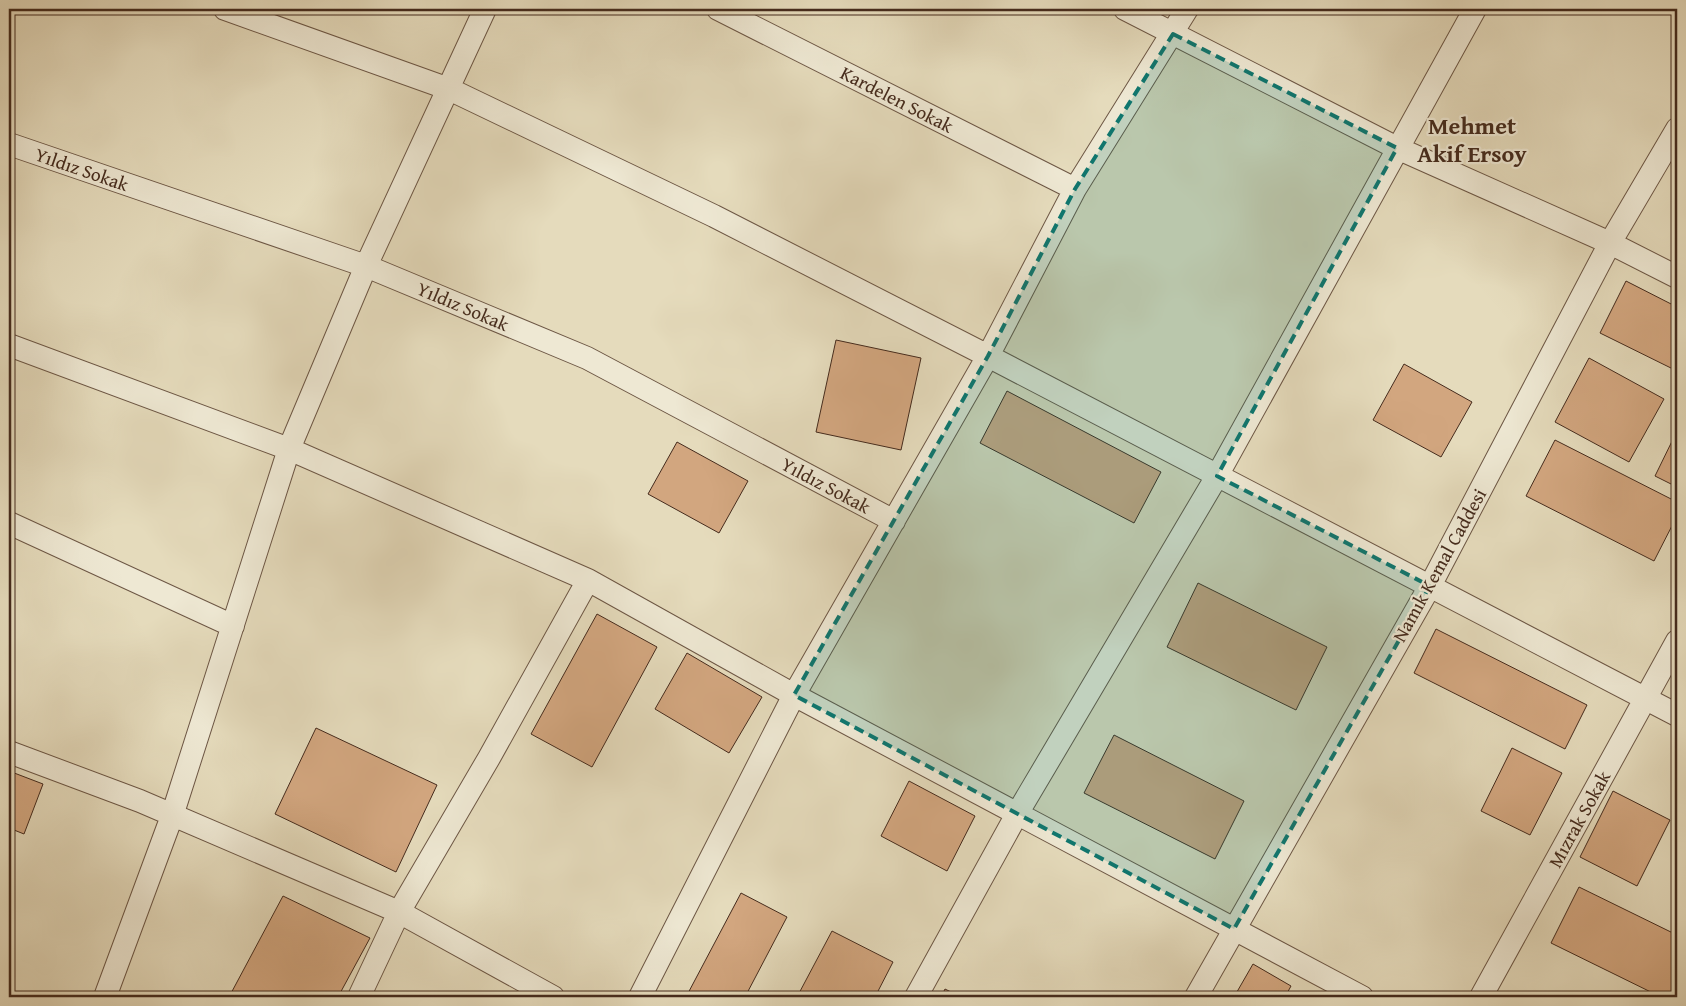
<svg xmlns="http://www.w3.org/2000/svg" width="1686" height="1006" viewBox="0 0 1686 1006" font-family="'Gentium Book Plus',serif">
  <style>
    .building { fill: #d2a67f; stroke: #452b1d }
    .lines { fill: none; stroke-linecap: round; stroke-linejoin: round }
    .street-casing { stroke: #6d5745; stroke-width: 24 }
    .street { stroke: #eee8d3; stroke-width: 22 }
    .marked { fill: #0f766e; fill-opacity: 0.2; stroke: #0f766e; stroke-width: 4; stroke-dasharray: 10 6; stroke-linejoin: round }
    .labels { text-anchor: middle; stroke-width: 4.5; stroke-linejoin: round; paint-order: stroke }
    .street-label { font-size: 19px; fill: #452b1d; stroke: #eee8d3 }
    .district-label { font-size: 24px; font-weight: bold; fill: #452b1d; stroke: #eee8d3 }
  </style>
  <rect width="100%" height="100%" fill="#e5dbbc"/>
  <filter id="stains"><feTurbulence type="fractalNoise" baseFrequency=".004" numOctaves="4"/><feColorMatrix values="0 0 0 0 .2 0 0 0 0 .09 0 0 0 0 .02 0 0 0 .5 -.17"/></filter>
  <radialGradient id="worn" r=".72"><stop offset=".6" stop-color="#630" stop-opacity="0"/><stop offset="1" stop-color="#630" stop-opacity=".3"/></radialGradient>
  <!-- building -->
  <path class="building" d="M820,9H832L829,14Z
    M1626,281L1677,307V371L1600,333Z
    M836,340L921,358L901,450L816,432Z
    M1589,358L1664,399L1629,462L1555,422Z
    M1404,364L1472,402L1441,457L1373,420Z
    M1007,391L1161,472L1134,523L980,443Z
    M1677,431V487L1655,476Z
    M1555,440L1677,502V516L1654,561L1526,496Z
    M677,442L748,481L719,533L648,494Z
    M1198,583L1327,647L1296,710L1167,647Z
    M597,614L657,647L592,767L531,734Z
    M1436,629L1587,705L1565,749L1414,673Z
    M687,653L762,697L729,753L655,709Z
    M316,728L437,785L396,872L275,814Z
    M1114,735L1244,801L1215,859L1084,793Z
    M1512,748L1562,773L1530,835L1481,811Z
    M9,771L43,784L24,834L9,828Z
    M909,781L975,816L947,871L881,836Z
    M1613,791L1670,820L1637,886L1580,857Z
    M1579,887L1677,935V997H1661L1551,943Z
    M741,893L787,917L745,997H686Z
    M283,896L370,938L338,997H229Z
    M832,931L893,962L875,997H797Z
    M1253,964L1291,986L1285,997H1234Z
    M945,989L961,997H941Z"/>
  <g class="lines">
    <!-- street casing -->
    <g class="street-casing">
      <path id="street" d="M225,9L449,89L714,216L988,356L1677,715
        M718,9L1075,189
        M1125,9L1397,148L1610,243L1677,277
        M9,144L366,266L587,358L894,521
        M9,345L289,449L588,580L794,695L1362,997
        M9,523L233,626
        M9,752L140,801L399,912L553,997
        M105,997L172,816L289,449L366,266L485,9
        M359,997L399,912L489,758L588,580
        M640,997L794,695L988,356L1075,189L1187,9
        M916,997L1017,814L1217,476L1475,9
        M1196,997L1430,586L1610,243L1677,129
        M1481,997L1677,641"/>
    </g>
    <!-- street -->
    <use href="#street" class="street"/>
  </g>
  <!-- marked area -->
  <path class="marked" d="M1173,34L1397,148L1217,476L1430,586L1234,929L794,695L988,356L1075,189Z"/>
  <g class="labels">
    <!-- street labels -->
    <g class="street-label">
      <text transform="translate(897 99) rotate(27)" y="7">Kardelen Sokak</text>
      <text transform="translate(82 169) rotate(19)" y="7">Yıldız Sokak</text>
      <text transform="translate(463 306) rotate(23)" y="7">Yıldız Sokak</text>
      <text transform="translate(826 485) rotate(28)" y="7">Yıldız Sokak</text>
      <text transform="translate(1439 565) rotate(-61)" y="7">Namık Kemal Caddesi</text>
      <text transform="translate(1579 819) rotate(-61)" y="7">Mızrak Sokak</text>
    </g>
    <!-- district labels -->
    <g class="district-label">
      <text x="1472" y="134">Mehmet<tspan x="1472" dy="28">Akif Ersoy</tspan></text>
    </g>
  </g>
  <!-- margin -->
  <rect width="1686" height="1006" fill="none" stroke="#e5dbbc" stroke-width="30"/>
  <rect x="10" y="10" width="1666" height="986" fill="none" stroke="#452b1d" stroke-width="2.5"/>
  <rect x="15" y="15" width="1656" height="976" fill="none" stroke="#452b1d"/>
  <rect width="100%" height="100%" filter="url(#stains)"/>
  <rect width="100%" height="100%" fill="url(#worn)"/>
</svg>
